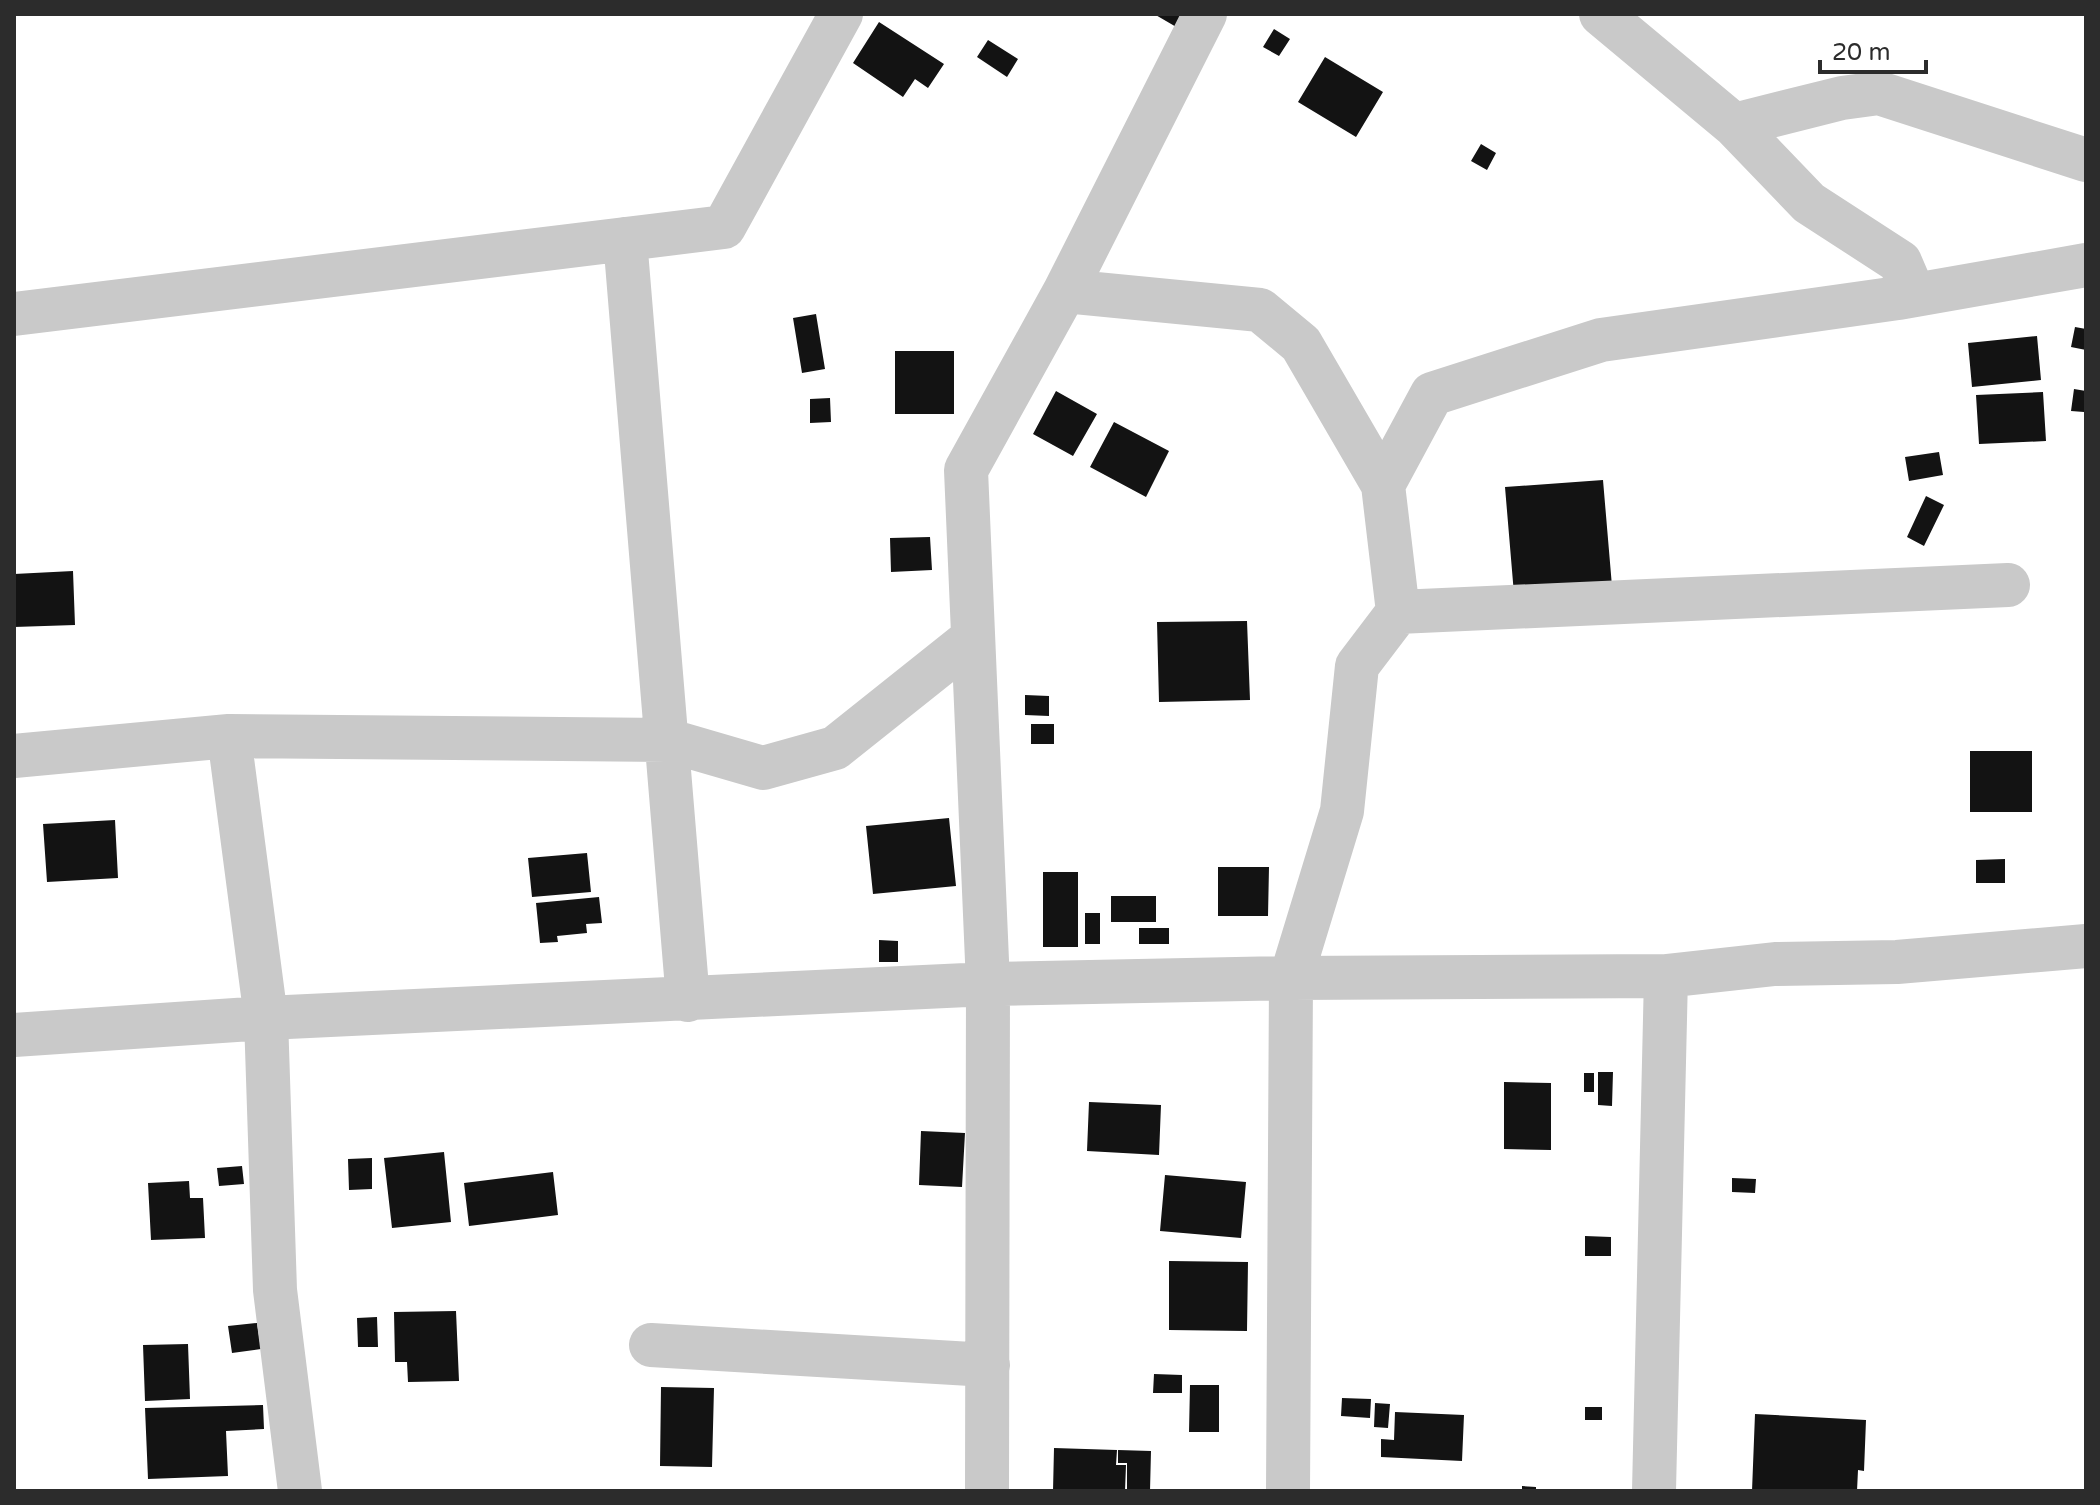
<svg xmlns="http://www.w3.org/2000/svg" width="2100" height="1505" viewBox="0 0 2100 1505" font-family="'Varela Round',sans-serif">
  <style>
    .building { fill: #131313 }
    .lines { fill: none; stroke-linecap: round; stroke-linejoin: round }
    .minor { stroke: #c9c9c9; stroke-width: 44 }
  </style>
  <rect width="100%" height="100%" fill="#fff"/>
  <!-- building -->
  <path class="building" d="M1154,14H1198L1190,35Z
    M879,22L944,64L928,88L915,79L903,97L853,63Z
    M1274,29L1290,39L1279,56L1263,47Z
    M988,40L1018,59L1007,77L977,57Z
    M1325,57L1383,92L1356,137L1298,102Z
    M1481,144L1496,153L1487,170L1471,161Z
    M816,314L825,369L802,373L793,318Z
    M2075,327L2086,329V350L2071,347Z
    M2037,336L2041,380L1972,387L1968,343Z
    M895,351H954V414H895Z
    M2074,389L2086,391L2084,412L2071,411Z
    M1056,391L1097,414L1073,456L1033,434Z
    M2043,392L2046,441L1979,444L1976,395Z
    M830,398L831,422L810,423V399Z
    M1114,422L1169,451L1146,497L1090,467Z
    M1939,452L1943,475L1909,481L1905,457Z
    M1603,480L1613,598L1515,606L1505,487Z
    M1926,496L1944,505L1924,546L1907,537Z
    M930,537L932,570L891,572L890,538Z
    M73,571L75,625L14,627V574Z
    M1247,621L1250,700L1159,702L1157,622Z
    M1025,695L1049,696V716L1025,715Z
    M1031,724H1054V744H1031Z
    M1970,751H2032V812H1970Z
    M949,818L956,886L873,894L866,826Z
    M115,820L118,878L47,882L43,824Z
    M587,853L591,892L532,897L528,858Z
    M2005,859V883H1976V860Z
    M1218,867H1269L1268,916H1218Z
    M1043,872H1078V947H1043Z
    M1111,896H1156V922H1111Z
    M599,897L602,923L586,924L587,933L557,936L558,942L540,943L536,903Z
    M1085,913H1100V944H1085Z
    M1139,928H1169V944H1139Z
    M879,940L898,941V962H879Z
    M1598,1072H1613L1612,1106L1598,1105Z
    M1584,1073H1594V1092H1584Z
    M1504,1082L1551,1083V1150L1504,1149Z
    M1089,1102L1161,1105L1159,1155L1087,1151Z
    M921,1131L965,1133L962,1187L919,1185Z
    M444,1152L451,1222L392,1228L384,1158Z
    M372,1158V1189L349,1190L348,1159Z
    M242,1166L244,1184L219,1186L217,1168Z
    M553,1172L558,1215L469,1226L464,1183Z
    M1165,1175L1246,1182L1241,1238L1160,1231Z
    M1732,1178L1756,1179L1755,1193L1732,1192Z
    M189,1181L190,1198H203L205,1238L151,1240L148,1183Z
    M1585,1236L1611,1237V1256H1585Z
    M1169,1261L1248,1262L1247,1331L1169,1330Z
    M456,1311L459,1381L408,1382L407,1362H395L394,1312Z
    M377,1317L378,1347H358L357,1318Z
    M257,1323L261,1349L232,1353L228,1326Z
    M188,1344L190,1399L145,1401L143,1345Z
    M1154,1374L1182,1375V1393H1153Z
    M1190,1385H1219V1432H1189Z
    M661,1387L714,1388L712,1467L660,1466Z
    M1342,1398L1371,1399L1370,1418L1341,1416Z
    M1375,1403L1390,1404L1388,1428L1374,1427Z
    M263,1405L264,1429L226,1431L228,1476L148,1479L145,1408Z
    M1585,1407H1602V1420H1585Z
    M1395,1412L1464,1415L1462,1461L1381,1457V1439L1394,1440Z
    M1755,1414L1866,1420L1864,1471L1858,1470L1857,1491H1752Z
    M1054,1448L1117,1450L1116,1465H1126L1125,1491H1053Z
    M1118,1450L1151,1451L1150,1491H1127V1463H1118Z
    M1522,1486L1536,1487V1491H1522Z"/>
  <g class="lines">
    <!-- minor -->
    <path class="minor" d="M1601,14L1734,125L1842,98L1879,93L2086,160
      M1734,125L1809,203L1900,262L1909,283L1898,298
      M625,239L688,1000
      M1065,291L1260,310L1301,344L1383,485L1398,612L1357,666L1342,811L1291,978L1288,1491
      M14,314L724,227L841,14
      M1383,485L1432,394L1601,340L1898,298L2086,265
      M1398,612L2008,585
      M229,736L266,1018L275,1290L300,1491
      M14,756L229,736L667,740L763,768L835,748L973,638
      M14,1035L266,1018L988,984L1291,978L1666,976L1775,964L1897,962L2086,946
      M651,1345L988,1365
      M987,1491L988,984L966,470L1065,291L1205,14
      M1654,1491L1666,976"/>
  </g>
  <!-- border -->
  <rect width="2100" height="1505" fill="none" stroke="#2c2c2c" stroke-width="32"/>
  <!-- scale -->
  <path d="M1820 60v12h106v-12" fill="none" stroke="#2c2c2c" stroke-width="4"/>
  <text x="1832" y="60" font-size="24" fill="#2c2c2c" stroke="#ffffff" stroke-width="6" paint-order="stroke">20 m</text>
</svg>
